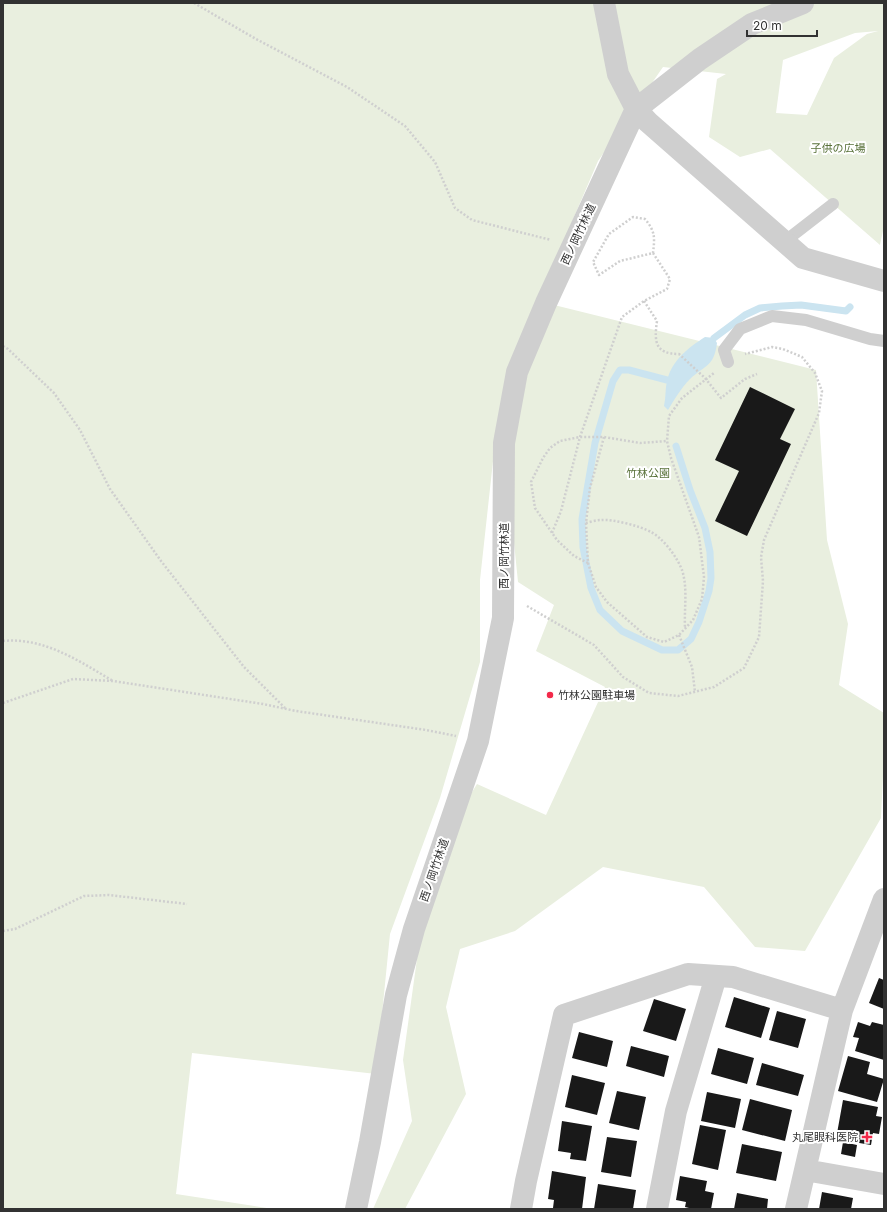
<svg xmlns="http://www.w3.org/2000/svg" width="887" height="1212" viewBox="0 0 887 1212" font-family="Inter,'Noto Sans JP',sans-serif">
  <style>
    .green { fill: #e9efdf; fill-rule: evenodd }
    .water { fill: #cbe4f0 }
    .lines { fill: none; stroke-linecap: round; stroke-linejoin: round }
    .stream { stroke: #cbe4f0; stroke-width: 7 }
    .building { fill: #191919 }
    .path { stroke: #cfcfcf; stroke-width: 2.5; stroke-dasharray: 2 2; stroke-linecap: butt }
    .service { stroke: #cfcfcf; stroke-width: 12 }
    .minor { stroke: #cfcfcf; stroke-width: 22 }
    .poi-dot { fill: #f3294a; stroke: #fff; stroke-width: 1.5 }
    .labels { text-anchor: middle; stroke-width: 4; stroke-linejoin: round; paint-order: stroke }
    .park-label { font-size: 11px; fill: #59723a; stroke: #fff }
    .street-label { font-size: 11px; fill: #323232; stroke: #fff }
    .poi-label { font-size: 11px; fill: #323232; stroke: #fff; text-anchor: start }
  </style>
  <rect width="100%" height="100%" fill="#fff"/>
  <!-- green -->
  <path class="green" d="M3,3H884V226L880,245L770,149L740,157L709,137L717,79L726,74L663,67L598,161L535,308L495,443L480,580V662L440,798L390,934L376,1074L192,1053L176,1194L273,1209H3ZM878,31L867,34L834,58L807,115L776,113L783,60L855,33Z
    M546,303L816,370L827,540L848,624L839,685L884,713V755L881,818L805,951L755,947L704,887L603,867L515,931L460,949L446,1007L466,1094L405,1209H373L412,1121L403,1060L421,930L446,834L477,784L546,815L605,687L536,651L554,605L518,582L504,443Z"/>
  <!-- water -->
  <path class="water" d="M705,337L714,338L717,343C714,367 705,365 690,379C681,388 674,400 668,410L664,406C666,397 665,389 667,381C672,360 688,348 705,337Z"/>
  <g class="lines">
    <!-- stream -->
    <path class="stream" d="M714,338L745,315L760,308L782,306L801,305L846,311L850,307
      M667,380L629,370H620L613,381L595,443L582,519L583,547L591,588L600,610L622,631L662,650H678L691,639L699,622L709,591L711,578L710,552L705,528L690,490L676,446"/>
  </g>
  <!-- building -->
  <path class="building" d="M750,387L795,409L780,439L791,444L747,536L715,521L739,471L715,460Z
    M879,978L884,980V1009L869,1003Z
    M734,997L770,1008L761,1038L725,1027Z
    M654,999L686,1009L676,1041L643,1031Z
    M777,1011L806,1019L798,1048L769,1040Z
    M858,1022L870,1026L872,1022L884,1025V1060L855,1051L859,1038L853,1037Z
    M579,1032L613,1041L607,1067L572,1058Z
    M631,1046L669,1056L664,1077L626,1066Z
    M718,1048L754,1058L747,1084L711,1074Z
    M848,1056L870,1062L867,1074L884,1079L877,1102L838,1091Z
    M762,1063L804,1075L798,1096L756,1085Z
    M572,1075L605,1083L597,1115L565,1107Z
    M617,1091L646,1097L639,1130L609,1123Z
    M707,1092L741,1099L735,1128L701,1121Z
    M750,1099L792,1110L785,1141L742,1130Z
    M843,1100L878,1107L876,1116L882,1117L879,1134L873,1133L871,1145L836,1139Z
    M562,1121L592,1126L586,1161L570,1159L571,1153L558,1151Z
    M700,1125L726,1130L718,1170L692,1164Z
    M607,1137L637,1141L631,1177L601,1172Z
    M843,1142L857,1145L855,1157L841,1154Z
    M742,1144L782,1152L776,1181L736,1173Z
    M552,1171L586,1177L582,1209L553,1208L554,1200L548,1199Z
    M680,1176L707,1181L705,1191L714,1193L711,1209H693L685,1207L686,1202L676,1200Z
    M598,1184L636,1190L633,1209H594Z
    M822,1192L853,1198L851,1209H819Z
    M737,1193L768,1199L767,1209H734Z"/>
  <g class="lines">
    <!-- path -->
    <path class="path" d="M194,3L256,39L347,87L405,126L435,162L455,208L472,220L551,240
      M644,301L657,321C654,342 655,354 679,354L705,378L721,398L745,379L757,374
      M3,346L8,349L54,393L80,430L110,489L161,561L244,667L285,708
      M604,437L590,488L586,523L588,563L596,587L607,602L647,637L664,642L679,635L693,620L702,599L704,577L699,537L671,458L667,441L669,416L682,398L714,373
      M586,523C590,522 596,520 601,520C613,519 640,526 651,532C663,538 677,557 682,570C688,588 684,609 685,628
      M552,533L561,511L580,437L622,317L644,301L667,289L670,279L653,253L620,261L599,275L593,262L609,234L633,217L645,219C655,231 655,237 653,253
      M588,563L574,556L557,540L535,508L531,482L543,458L550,448L560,441L580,437H604L640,443L667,441
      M527,606L594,645L623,677L649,693L678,696L714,687L744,668L759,637L763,581L761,557L764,540L819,413L822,391L815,373L802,357L783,349L772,347L745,354
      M679,635L692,667L695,692
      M3,641C44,637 79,661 113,681
      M3,703L73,679L113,681L263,704L296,711L426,730L456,736
      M3,931L15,929L84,896L109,895L187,904"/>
    <!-- service -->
    <path class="service" d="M784,242L833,204
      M728,362L724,350L740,329L772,316L806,320L870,339L884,341"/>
    <!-- minor -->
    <path class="minor" d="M604,3L618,74L636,109L648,122L803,258L884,281
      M805,1170L884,1184
      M356,1209L370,1142L396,995L414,929L478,741L503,618L504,443L517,372L546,303L636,109L700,59L752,24L803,3
      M521,1209L526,1181L564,1015L688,974L733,977L842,1010
      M657,1209L676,1111L716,976
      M796,1209L842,1010L884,899"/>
  </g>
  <!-- markers -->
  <g class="poi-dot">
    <circle cx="550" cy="695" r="4"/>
    <path d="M865 1131h4v4h4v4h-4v4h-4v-4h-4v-4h4z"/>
  </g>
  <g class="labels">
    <!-- park labels -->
    <g class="park-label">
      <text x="838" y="152">子供の広場</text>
      <text x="648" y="477">竹林公園</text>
    </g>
    <!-- street labels -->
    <g class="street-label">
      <text transform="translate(578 234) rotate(-65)" y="4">西ノ岡竹林道</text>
      <text transform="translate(504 556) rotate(-90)" y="4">西ノ岡竹林道</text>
      <text transform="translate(434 870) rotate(-71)" y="4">西ノ岡竹林道</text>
    </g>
    <!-- poi labels -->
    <g class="poi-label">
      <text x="558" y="699">竹林公園駐車場</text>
      <text x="858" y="1141" text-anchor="end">丸尾眼科医院</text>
    </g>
  </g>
  <!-- border -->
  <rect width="887" height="1212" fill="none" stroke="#323232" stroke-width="8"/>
  <!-- scale -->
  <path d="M747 30v6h70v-6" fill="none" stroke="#323232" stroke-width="2"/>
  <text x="753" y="30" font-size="12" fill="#323232" stroke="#ffffff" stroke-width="3" paint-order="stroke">20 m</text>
</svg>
